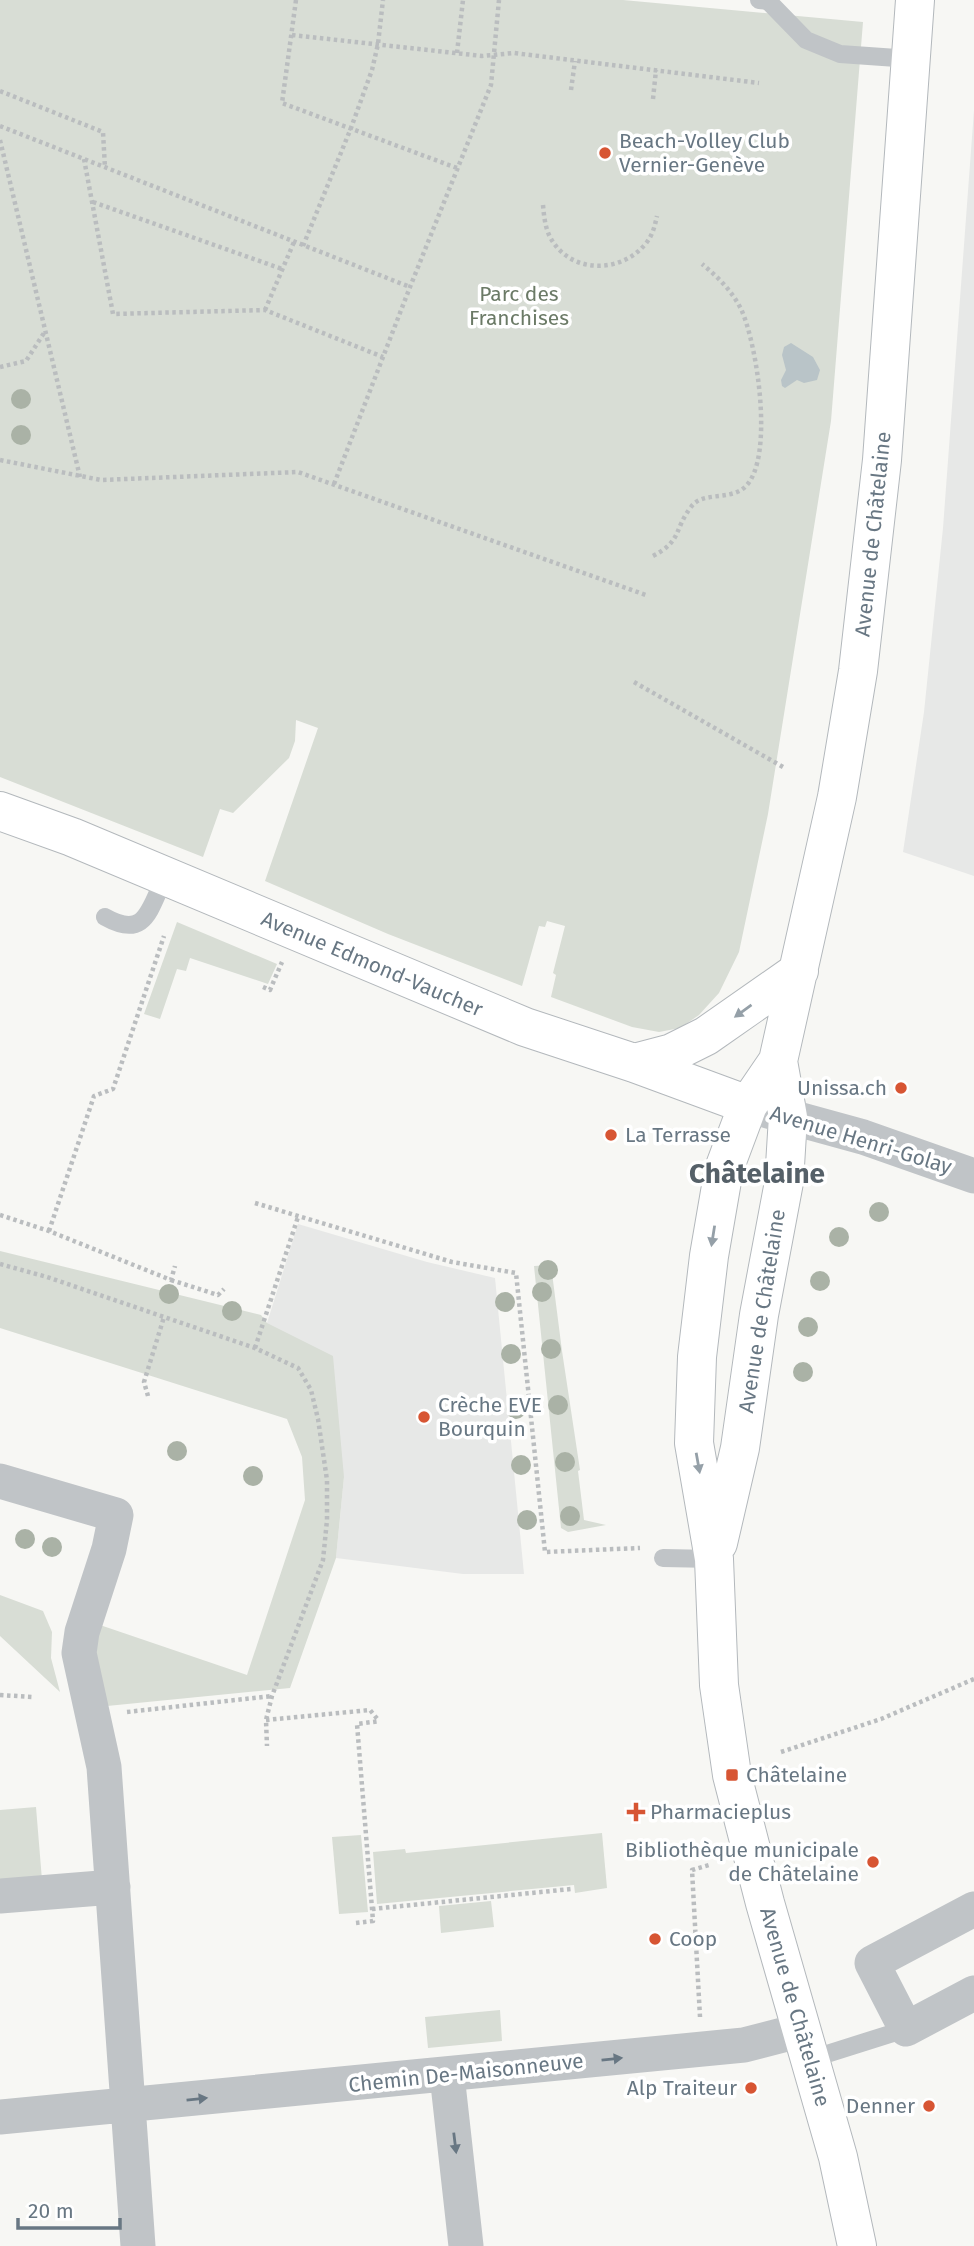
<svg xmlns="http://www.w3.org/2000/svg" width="974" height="2246" viewBox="0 0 974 2246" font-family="'Fira Sans',sans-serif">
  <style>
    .built { fill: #e7e8e7 }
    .green { fill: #d8ddd5 }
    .water { fill: #b9c4c8 }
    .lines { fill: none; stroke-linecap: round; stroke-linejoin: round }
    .secondary-casing { stroke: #b3b8bc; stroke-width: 40 }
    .path { stroke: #babdbf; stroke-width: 4.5; stroke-dasharray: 3.5 3.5; stroke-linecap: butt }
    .lane { stroke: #c0c4c7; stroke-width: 18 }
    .street { stroke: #c0c4c7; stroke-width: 35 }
    .secondary { stroke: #fff; stroke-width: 38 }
    .tree { fill: #aab2a6 }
    .oneway { fill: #95a0a8 }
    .oneway2 { fill: #687783 }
    .poi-dot { fill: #d75533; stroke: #fff; stroke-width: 2.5 }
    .labels { text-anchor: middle; stroke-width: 7; stroke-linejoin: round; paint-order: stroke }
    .poi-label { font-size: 21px; fill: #687783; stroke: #fff; text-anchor: start }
    .park-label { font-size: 21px; fill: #6b7a66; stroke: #fff }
    .street-label { font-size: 21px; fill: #687783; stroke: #fff }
    .district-label { font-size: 28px; font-weight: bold; fill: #556068; stroke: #fff }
  </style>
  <rect width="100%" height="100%" fill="#f7f7f4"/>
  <!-- built -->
  <path class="built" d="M974,110V876L903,852L924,712L943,528Z
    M298,1224L427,1262L495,1278L524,1574H463L336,1558L344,1477L267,1323Z"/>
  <!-- green -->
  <path class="green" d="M0,0H623L863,22L831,421L768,814L739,952L719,993L699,1015L680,1028L659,1032L632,1027L551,997L556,975L553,973L565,926L547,921L545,927L539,926L522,986L388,934L265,881L318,728L296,720L295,741L289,758L233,813L220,809L203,857L0,777Z
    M177,922L277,964L268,984L190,958L186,971L177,969L160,1019L144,1014Z
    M0,1251L261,1315L267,1323L333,1356L344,1477L336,1558L290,1688L107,1706L95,1651L100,1625L247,1675L305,1500L302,1457L287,1419L0,1328Z
    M551,1265L562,1351L580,1470L578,1471L584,1520L606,1525L568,1532L561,1528L534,1266Z
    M0,1595L43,1611L52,1632L51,1658L60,1692L0,1636Z
    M36,1807L42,1880L0,1883V1810Z
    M602,1833L607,1888L575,1893L574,1885L377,1904L373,1852L405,1849L406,1853Z
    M361,1835L368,1912L339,1914L332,1837Z
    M491,1901L494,1927L441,1933L439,1906Z
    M500,2010L502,2041L428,2048L425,2017Z"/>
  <!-- water -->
  <path class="water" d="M791,343L813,357L820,370L817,380L804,383L797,380L785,388L782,386L781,380L786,370L782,355L784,347Z"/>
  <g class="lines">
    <!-- secondary casing -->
    <g class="secondary-casing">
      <path id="secondary" d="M0,811L72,837L525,1027L634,1063L748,1105
        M634,1063L672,1053L706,1036L799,971
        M718,1543L740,1448L759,1315L784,1182L788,1117L778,1061
        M857,2246L838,2157L765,1903L732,1775L719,1685L714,1559L694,1443L697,1357L709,1256L724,1169L748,1105L778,1061L837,797L858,671L882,460L915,0"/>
    </g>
    <!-- path -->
    <path class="path" d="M296,0L282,103L457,168
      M292,35L482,56L514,53L759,83
      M457,53L463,0
      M571,90L575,61
      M0,91L103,132L105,168
      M653,99L656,70
      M0,126L410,287
      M0,140L80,477
      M84,159L113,314L265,310L383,357
      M93,202L282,269
      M543,205C544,216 545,227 550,237C570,275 623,274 647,242C653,234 655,225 657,216
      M303,246L351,128L372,70L378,44L383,0
      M265,310L294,242
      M0,367L26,361L44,333
      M0,460L101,480L298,472L646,595
      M334,484L410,287L491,85L499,0
      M653,556C682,541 674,529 691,507C702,491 730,501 745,487C775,459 757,343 741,309C732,291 718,277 702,264
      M634,682L783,767
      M263,987L270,990L282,962
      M255,1203L452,1262L516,1273L545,1552L640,1548
      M0,1215L49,1231L171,1280L175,1266
      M49,1231L94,1096L113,1089L164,936
      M0,1264L47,1277L255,1348L298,1368L311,1390L318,1419L327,1480V1520L323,1560L272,1696L266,1720L267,1746
      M171,1280L218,1295L224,1289
      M255,1348L298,1217
      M148,1396L144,1382L164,1317
      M0,1695L33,1697
      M127,1712L272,1696
      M266,1720L370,1710L379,1721
      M781,1752L881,1719L974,1679
      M372,1909L571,1889
      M356,1923L373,1921L357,1724L380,1721
      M700,2017L692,1870L709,1865"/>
    <!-- lane -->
    <path class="lane" d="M759,0L768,1L806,40L840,54L911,59
      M105,917C146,940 149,909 165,877
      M663,1558L714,1559
      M811,2059L906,2029"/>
    <!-- street -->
    <path class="street" d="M761,1109L863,1137L974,1176
      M0,1481L116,1515L109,1549L82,1632L79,1653L104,1767L138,2246
      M0,1896L113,1887
      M974,1909L872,1963L906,2029L974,1993
      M447,2075L466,2246
      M0,2117L744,2045L802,2030"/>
    <!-- secondary -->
    <use href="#secondary" class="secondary"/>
  </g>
  <!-- trees -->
  <g class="tree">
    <circle cx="21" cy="399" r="10"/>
    <circle cx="21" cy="435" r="10"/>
    <circle cx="879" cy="1212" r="10"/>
    <circle cx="839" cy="1237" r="10"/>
    <circle cx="548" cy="1270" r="10"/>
    <circle cx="820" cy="1281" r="10"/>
    <circle cx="542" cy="1292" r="10"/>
    <circle cx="169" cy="1294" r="10"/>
    <circle cx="505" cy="1302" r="10"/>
    <circle cx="232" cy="1311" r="10"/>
    <circle cx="808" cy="1327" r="10"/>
    <circle cx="551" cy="1349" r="10"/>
    <circle cx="511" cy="1354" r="10"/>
    <circle cx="803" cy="1372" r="10"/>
    <circle cx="558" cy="1405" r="10"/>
    <circle cx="516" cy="1409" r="10"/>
    <circle cx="177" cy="1451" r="10"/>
    <circle cx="565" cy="1462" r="10"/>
    <circle cx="521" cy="1465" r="10"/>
    <circle cx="253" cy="1476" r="10"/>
    <circle cx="570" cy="1516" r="10"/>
    <circle cx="527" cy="1520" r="10"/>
    <circle cx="25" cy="1539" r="10"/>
    <circle cx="52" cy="1547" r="10"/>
  </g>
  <!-- one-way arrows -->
  <defs><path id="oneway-solid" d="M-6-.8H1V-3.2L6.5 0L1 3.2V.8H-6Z" transform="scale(1.75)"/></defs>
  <g class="oneway">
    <use href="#oneway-solid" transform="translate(743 1011) rotate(144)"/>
    <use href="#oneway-solid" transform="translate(713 1236) rotate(99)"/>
    <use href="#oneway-solid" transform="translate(698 1463) rotate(80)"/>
  </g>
  <g class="oneway2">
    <use href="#oneway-solid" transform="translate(612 2059) rotate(-6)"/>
    <use href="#oneway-solid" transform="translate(197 2099) rotate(-6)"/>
    <use href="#oneway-solid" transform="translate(455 2143) rotate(83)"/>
  </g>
  <!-- markers -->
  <g class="poi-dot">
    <circle cx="605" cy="153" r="7"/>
    <circle cx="901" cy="1088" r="7"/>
    <circle cx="611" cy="1135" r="7"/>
    <circle cx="424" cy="1417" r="7"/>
    <rect x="725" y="1768" width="14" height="14" rx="3.5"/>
    <path d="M632.5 1801.5h7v7h7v7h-7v7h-7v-7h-7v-7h7z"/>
    <circle cx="873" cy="1862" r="7"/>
    <circle cx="655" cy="1939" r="7"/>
    <circle cx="751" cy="2088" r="7"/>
    <circle cx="929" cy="2106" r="7"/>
  </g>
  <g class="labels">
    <!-- poi labels -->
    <g class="poi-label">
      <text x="619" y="148">Beach-Volley Club<tspan x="619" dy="24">Vernier-Genève</tspan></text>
      <text x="887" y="1095" text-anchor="end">Unissa.ch</text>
      <text x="625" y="1142">La Terrasse</text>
      <text x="438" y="1412">Crèche EVE<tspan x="438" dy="24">Bourquin</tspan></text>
      <text x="746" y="1782">Châtelaine</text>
      <text x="650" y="1819">Pharmacieplus</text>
      <text x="859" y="1857" text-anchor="end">Bibliothèque municipale<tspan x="859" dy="24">de Châtelaine</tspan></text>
      <text x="669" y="1946">Coop</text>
      <text x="737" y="2095" text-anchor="end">Alp Traiteur</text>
      <text x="915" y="2113" text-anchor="end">Denner</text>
    </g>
    <!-- park labels -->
    <g class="park-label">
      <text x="519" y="301">Parc des<tspan x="519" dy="24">Franchises</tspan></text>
    </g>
    <!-- street labels -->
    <g class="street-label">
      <text transform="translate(873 534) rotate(-84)" y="7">Avenue de Châtelaine</text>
      <text transform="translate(372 964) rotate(23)" y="7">Avenue Edmond-Vaucher</text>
      <text transform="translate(861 1140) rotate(17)" y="7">Avenue Henri-Golay</text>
      <text transform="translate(762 1311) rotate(-81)" y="7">Avenue de Châtelaine</text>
      <text transform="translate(795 2007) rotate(74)" y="7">Avenue de Châtelaine</text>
      <text transform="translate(466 2073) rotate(-6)" y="7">Chemin De-Maisonneuve</text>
    </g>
    <!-- district labels -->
    <g class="district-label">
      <text x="757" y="1183">Châtelaine</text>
    </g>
  </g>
  <!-- scale -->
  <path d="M18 2218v10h102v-10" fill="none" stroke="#687783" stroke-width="3.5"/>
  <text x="28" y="2218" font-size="21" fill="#687783" stroke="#ffffff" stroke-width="5" paint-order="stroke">20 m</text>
</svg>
